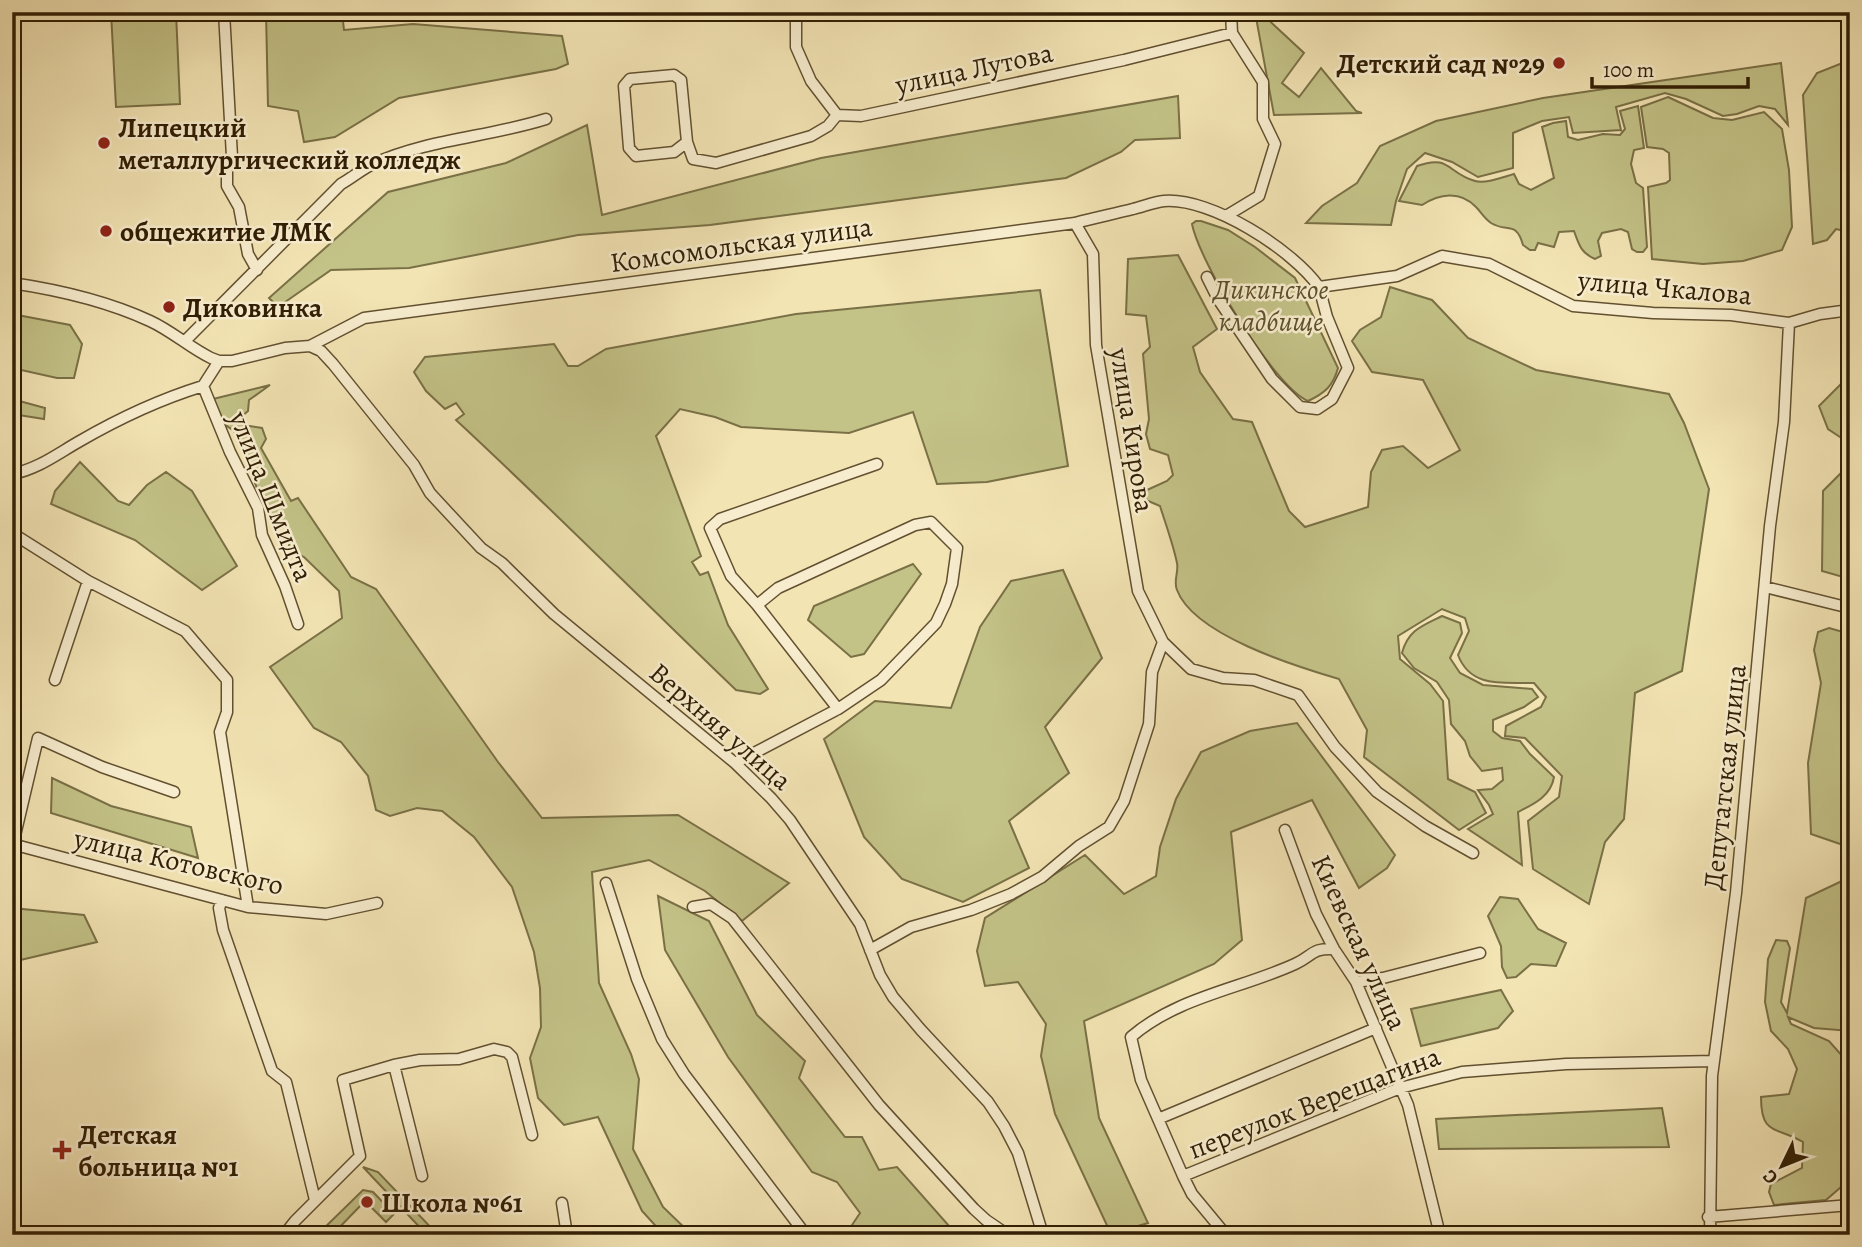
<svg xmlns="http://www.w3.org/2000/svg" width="1862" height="1247" viewBox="0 0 1862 1247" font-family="Alegreya,serif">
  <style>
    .green { fill: #c3c287; stroke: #7a7046; stroke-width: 2 }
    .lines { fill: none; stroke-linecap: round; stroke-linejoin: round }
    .minor-casing { stroke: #625030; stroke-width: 13 }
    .minor { stroke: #f7edce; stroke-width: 10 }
    .poi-dot { fill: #8f2418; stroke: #f7edce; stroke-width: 2.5 }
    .labels { text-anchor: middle; stroke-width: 5; stroke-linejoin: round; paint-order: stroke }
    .poi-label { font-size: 28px; font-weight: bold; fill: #311e04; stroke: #f7edce; text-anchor: start }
    .street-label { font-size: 28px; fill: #311e04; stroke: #f7edce }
    .park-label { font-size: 28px; font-style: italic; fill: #5d4f2b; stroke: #f7edce }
  </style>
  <rect width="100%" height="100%" fill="#f3e4b4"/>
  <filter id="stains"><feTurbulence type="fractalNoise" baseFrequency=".00286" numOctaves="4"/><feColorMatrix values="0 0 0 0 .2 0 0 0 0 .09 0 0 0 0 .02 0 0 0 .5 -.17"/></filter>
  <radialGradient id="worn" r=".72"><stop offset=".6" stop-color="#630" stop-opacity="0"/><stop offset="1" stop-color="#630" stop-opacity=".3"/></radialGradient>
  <!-- green -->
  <path class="green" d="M111,12H176L180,104L116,107Z
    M266,12H342L344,30L413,24L562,36L568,64L556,69L399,98L335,137L304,142L298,111L268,106Z
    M1255,12H1260L1304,53L1282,83L1299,97L1321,68L1356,111L1362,113L1274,115Z
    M1850,60V237L1845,231L1836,229L1827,240L1813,244L1803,95L1817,73Z
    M1781,63L1788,125L1775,109L1759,106L1737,114L1723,116L1686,99L1665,93L1616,107L1621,130L1573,133L1569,117L1542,121L1513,133V168L1478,177L1452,162L1425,153L1407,169L1396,201L1391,225L1306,223L1322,206L1357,183L1380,146L1436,121L1543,98Z
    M1178,96L1180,138L1135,140L1121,152L1066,178L710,225L578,235L409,268L331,270L278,307L269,298L388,192L506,163L587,125L602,215L821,158Z
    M1668,97L1713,118L1732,120L1764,112L1782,129L1789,170L1792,227L1782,250L1743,261L1703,264L1652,259L1648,187L1666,183L1670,180L1669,153L1663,149L1647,147L1641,107Z
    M1638,106L1644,148L1634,150L1631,164L1636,183L1643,188L1647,247L1643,252H1637L1632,249L1628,232L1621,229L1602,233L1598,241L1601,256L1595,259C1581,253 1579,245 1574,231L1559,232L1554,247L1538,243L1535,250H1530L1523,245C1516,220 1507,233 1491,223C1484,218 1481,212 1476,207C1460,190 1439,194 1422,205L1399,201L1417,166C1450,154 1447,173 1475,181C1486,184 1503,177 1514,174L1519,184L1531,190L1554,178L1542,127L1553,123L1566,121L1568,137L1578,140L1603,134L1620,135L1625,129L1620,111Z
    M1196,221H1201L1228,230L1255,247L1295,278L1338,368C1333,386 1325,393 1308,401C1274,387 1199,261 1192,224Z
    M1178,255L1217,329L1193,347L1200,372L1233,419L1252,422L1289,511L1305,527L1368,507L1371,472L1382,450L1403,446L1428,468L1460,450L1423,380L1372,372L1352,341L1360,330L1381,317L1390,287L1432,300L1468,338L1536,370L1669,394L1684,423L1709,489L1682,671L1635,693L1624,819L1605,842L1589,904L1533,869L1528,821L1559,797L1562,776L1525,738L1505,736L1506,726L1541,707L1546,697L1534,683C1504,682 1471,689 1458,655L1469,631L1465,618L1442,609L1398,636L1400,659L1430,684L1443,701L1448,779L1475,792L1486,813L1459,830L1364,757L1367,730L1339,679C1295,666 1194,635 1177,590C1173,581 1179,572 1177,563C1173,544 1166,525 1160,506L1146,500L1147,490L1167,481L1173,475L1168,455L1150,449L1146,434L1149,419L1143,354L1150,347L1146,316L1126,314L1128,259Z
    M1040,290L1068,466L987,482L937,484L913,412L849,433L741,427L715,417L680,409L656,436L701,556L692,562L700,575L708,572L728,625L768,689L760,694L736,690C642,600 551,508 456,420L464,414L456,403L445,409L426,391L414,372L425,357L554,344L568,366H578L606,349L796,314Z
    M12,314L70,325L82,344L74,378H57L12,368Z
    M1850,361V456L1846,441L1828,429L1819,406L1847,378Z
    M270,385L249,400L248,411L241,417L243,425L262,428L266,439L261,448L291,501L298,498L351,577L376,589L498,762L542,818L678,815L789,883L742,921L705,891L649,860L592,872L599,983L631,1054L639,1079L633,1149L663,1207L692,1235H664L642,1211L598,1117L564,1125L538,1098L530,1058L541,1027L540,988L534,952L512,887L474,837L442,811L417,808L390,816L376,810L368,776L341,742L314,728L270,667L342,618L339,591L304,557L289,550V528L269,518L234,431L224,424L213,399Z
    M12,399L45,408L44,419L12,414Z
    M80,462L118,501L129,505L147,485L166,472L192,491L237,566L202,590L135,540L51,504L55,491Z
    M1850,464V579L1822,571L1823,491Z
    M913,564L921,574L864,654L851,657L808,620L814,606Z
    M1063,570L1102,658L1045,727L1069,773L1009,821L1029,868L963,902L902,879L864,837L824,739L875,701L951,708L980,627L1011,581Z
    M1442,616L1460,623L1462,633L1450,658L1460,673L1483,685L1532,689L1538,697L1524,707L1493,720V731L1502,738L1520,741L1530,754L1554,777C1551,796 1534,804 1518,812L1522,865L1468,829L1493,814L1489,805L1478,790L1492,789L1503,780L1502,768L1482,771L1470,756L1465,741L1451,724L1449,700L1437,682L1414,668L1402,653C1408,630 1422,626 1442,616Z
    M1829,628L1850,634V1031L1814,1028L1788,1017L1791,1024L1829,1041L1844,1058L1849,1180L1826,1200L1774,1205L1769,1192L1771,1184L1802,1168L1803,1142C1776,1126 1761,1136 1761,1097L1789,1094L1797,1069L1788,1049L1771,1031L1765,1002L1768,959L1776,940L1787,941L1790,948L1781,1002L1787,1013L1806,898L1842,881L1846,846L1811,834L1808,763L1821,683L1814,650L1818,632Z
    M1297,723L1395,855L1387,868L1359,888L1312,800L1231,832L1242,940L1214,964L1084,1021L1099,1118L1148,1223L1111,1234L1055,1114L1041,1056L1046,1024L1018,982L985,986L977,951L985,918L1085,855L1124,894L1156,876L1160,847L1176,799L1201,752L1250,731Z
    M52,778L111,806L191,827L198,858L51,813Z
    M658,896L709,921L757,1015L805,1061L799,1078L845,1137H862L879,1170L897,1167L957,1235H862L852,1225L860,1213L837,1182L812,1172L728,1057L665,950Z
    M1500,897L1518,899L1538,929L1566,943L1556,966L1531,964L1516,977L1507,978L1502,967L1501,946L1488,916Z
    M12,908L84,915L97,942L12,962Z
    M1501,990L1513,1011L1498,1028L1421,1046L1411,1009Z
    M1662,1108L1669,1147L1439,1149L1436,1119Z
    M363,1167L378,1172L438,1235H427Z
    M363,1190L373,1192L394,1214L386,1222L365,1201L332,1235H317Z"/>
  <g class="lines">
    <!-- minor casing -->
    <g class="minor-casing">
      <path id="minor" d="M224,12L232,157L227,169V186L239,207L248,254L257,270
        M796,12V47L811,81L837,115L861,116L1124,60L1232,33
        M687,142L674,152L636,156L629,148L624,86L630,79L674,75L681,80L687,142L693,159L716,163L811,136L828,126L837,115
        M1226,216L1259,196L1275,144L1263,119V82L1232,33L1231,12
        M1075,223L1093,254L1096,345L1138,591L1163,642L1191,669L1223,678L1254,680L1298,695L1335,747L1377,792L1425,826L1473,853
        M1207,277L1218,299L1272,379L1300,407L1317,409L1332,399L1348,368L1327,317L1319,287
        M12,283C59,290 107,301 150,321C172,331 190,348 211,358L219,361H232L285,348L310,346L364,318L1075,223C1094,218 1113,214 1133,209C1142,207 1154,202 1164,201C1211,197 1293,250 1319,287L1397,276L1442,256L1489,264L1573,306L1653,313L1731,315L1789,323L1820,314L1850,310
        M185,341L341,184C352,178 362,169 373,164C428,139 489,137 546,119
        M310,346L321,351L333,364L414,465L430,493L481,548L502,563L554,614L735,763L771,798L790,820L860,924L880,975L893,997L921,1030L988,1102L1004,1126L1018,1153L1043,1235
        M203,386L230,452L258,508L262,535L285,586L298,624
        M12,474C38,469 57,454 80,441C118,419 161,399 203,386L219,361
        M12,533L88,581L185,631L227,680V712L220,732L248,907
        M1765,587L1850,608
        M757,605L838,709
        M55,680L88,581
        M735,763L838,709L881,680L936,623L945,604L952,584L957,548L931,522L915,525L778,588L757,605L731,576L710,528L720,519L877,464
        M1285,830L1316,914L1334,949L1356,982L1408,1105L1440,1235
        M12,844L248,907L326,914L377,903
        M13,844L38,738L102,767L174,792
        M606,883L637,979L662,1039L684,1074L806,1235
        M222,900L219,908L223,930L272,1071L286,1082L315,1200
        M693,907L711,904L732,918L879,1105L974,1209L986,1220L1008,1235
        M870,950L911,927L971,910L1011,894L1042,877L1079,846L1109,827L1124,801L1149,724L1152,672L1163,642
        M1356,982L1383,978L1480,953
        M394,1065L422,1176
        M1158,1119L1376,1028
        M1183,1176L1400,1088L1462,1072L1566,1064L1714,1061
        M562,1203L567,1235
        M1708,1217L1850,1205
        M284,1235L295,1221L360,1156L343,1080L394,1065L420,1060L459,1059L494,1049L507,1052L512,1057L532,1135
        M1226,1235L1192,1194L1183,1176L1141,1080L1131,1037C1177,997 1240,989 1295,964C1313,956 1311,948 1334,949
        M1710,1235L1712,1076L1736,893L1770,526L1784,422L1789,323"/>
    </g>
    <!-- minor -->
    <use href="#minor" class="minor"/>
  </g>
  <!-- markers -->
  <g class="poi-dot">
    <circle cx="1559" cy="63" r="7"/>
    <circle cx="104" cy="143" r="7"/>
    <circle cx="106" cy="231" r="7"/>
    <circle cx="169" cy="307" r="7"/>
    <path d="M58.5 1139.5h7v7h7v7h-7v7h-7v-7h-7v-7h7z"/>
    <circle cx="367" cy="1202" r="7"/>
  </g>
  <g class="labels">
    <!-- poi labels -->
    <g class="poi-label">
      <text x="1545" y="73" text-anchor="end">Детский сад №29</text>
      <text x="118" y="137">Липецкий<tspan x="118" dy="32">металлургический колледж</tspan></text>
      <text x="120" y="241">общежитие ЛМК</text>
      <text x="183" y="317">Диковинка</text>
      <text x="78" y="1144">Детская<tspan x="78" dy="32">больница №1</tspan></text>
      <text x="381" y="1212">Школа №61</text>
    </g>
    <!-- street labels -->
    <g class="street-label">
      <text transform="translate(974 68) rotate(-12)" y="10">улица Лутова</text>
      <text transform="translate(741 244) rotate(-8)" y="10">Комсомольская улица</text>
      <text transform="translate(1665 287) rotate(5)" y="10">улица Чкалова</text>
      <text transform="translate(1133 430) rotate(81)" y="10">улица Кирова</text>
      <text transform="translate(272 496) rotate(68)" y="10">улица Шмидта</text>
      <text transform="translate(721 726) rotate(41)" y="10">Верхняя улица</text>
      <text transform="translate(1724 777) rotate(-84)" y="10">Депутатская улица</text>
      <text transform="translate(179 861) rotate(13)" y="10">улица Котовского</text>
      <text transform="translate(1360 942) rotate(65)" y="10">Киевская улица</text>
      <text transform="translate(1314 1102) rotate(-21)" y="10">переулок Верещагина</text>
    </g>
    <!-- park labels -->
    <g class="park-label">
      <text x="1271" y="299">Дикинское<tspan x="1271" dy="32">кладбище</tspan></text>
    </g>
  </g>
  <!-- margin -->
  <rect width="1862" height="1247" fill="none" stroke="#f3e4b4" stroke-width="42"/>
  <rect x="14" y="14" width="1834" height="1219" fill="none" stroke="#311e04" stroke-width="3.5"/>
  <rect x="21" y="21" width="1820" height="1205" fill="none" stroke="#311e04" stroke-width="2"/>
  <!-- north arrow -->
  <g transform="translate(1782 1166) rotate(227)" stroke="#f7edce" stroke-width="5" paint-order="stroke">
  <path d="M0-5L12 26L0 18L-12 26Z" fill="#311e04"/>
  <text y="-10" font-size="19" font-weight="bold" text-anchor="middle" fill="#311e04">С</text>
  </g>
  <!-- scale -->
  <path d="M1592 77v10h156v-10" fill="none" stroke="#311e04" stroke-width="3.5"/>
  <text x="1603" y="77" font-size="21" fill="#311e04" stroke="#f7edce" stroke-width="5" paint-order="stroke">100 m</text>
  <rect width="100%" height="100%" filter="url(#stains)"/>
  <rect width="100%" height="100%" fill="url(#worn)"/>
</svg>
